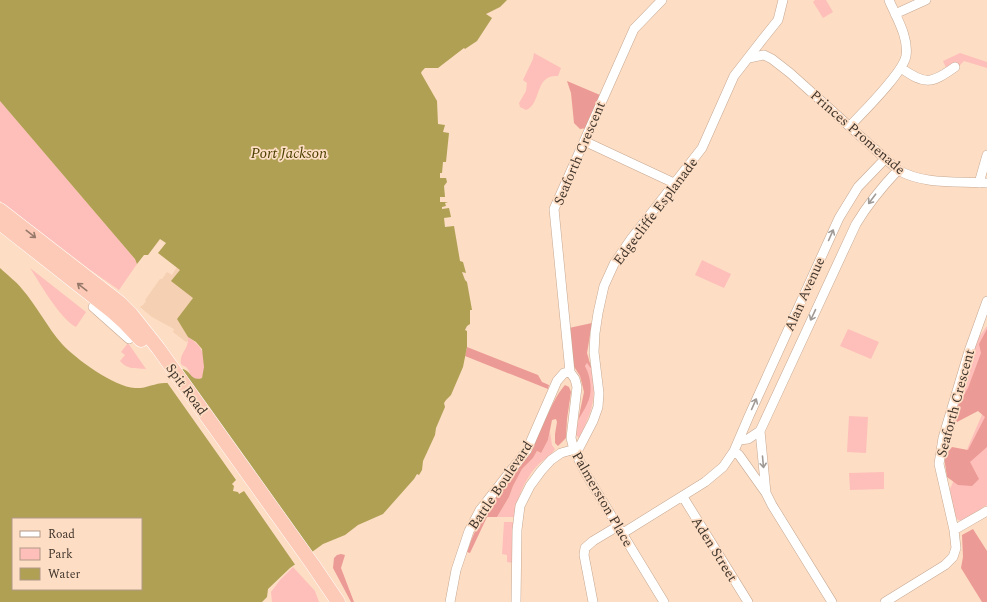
<svg xmlns="http://www.w3.org/2000/svg" width="987" height="602" viewBox="0 0 987 602" font-family="Spectral,serif">
  <style>
    .built { fill: #f5d0b2 }
    .green { fill: #febfba }
    .forest { fill: #ec9a95 }
    .water { fill: #afa053; fill-rule: evenodd }
    .pier { fill: #fdddc4 }
    .lines { fill: none; stroke-linecap: round; stroke-linejoin: round }
    .minor-casing { stroke: #c6a891; stroke-width: 10 }
    .trunk-casing { stroke: #fff; stroke-width: 15 }
    .minor { stroke: #fff; stroke-width: 9 }
    .trunk { stroke: #fccab6; stroke-width: 14 }
    .oneway { stroke: #a09a96 }
    .oneway2 { stroke: #96796a }
    .labels { text-anchor: middle; stroke-width: 3.5; stroke-linejoin: round; paint-order: stroke }
    .street-label { font-size: 14px; fill: #42362c; stroke: #fdddc4 }
    .water-label { font-size: 15px; font-style: italic; fill: #4c4101; stroke: #fdddc4 }
  </style>
  <rect width="100%" height="100%" fill="#fdddc4"/>
  <!-- built -->
  <path class="built" d="M177,267L181,270L175,277L193,298L177,319L188,337L189,340L186,342L173,332L174,329L152,317L140,307L143,305L146,301L145,300L160,279H162L167,272L172,275Z"/>
  <!-- green -->
  <path class="green" d="M815,0H826L833,12L823,18L813,2Z
    M534,53L561,68L558,76C534,74 542,104 526,110L520,107L519,103L526,91L527,83L523,80L533,59Z
    M960,53L987,62V68L964,61L959,66L947,70L943,61Z
    M0,101L135,259L137,264L119,290L89,269L0,201Z
    M702,260L731,274L724,288L695,275Z
    M30,268L86,312L76,327C60,319 40,283 30,268Z
    M987,326V402L979,401L959,393L976,341Z
    M848,329L879,342L871,359L840,346Z
    M188,337C204,347 209,360 202,378C189,382 192,374 187,368C185,366 183,366 181,364C179,353 189,350 188,337Z
    M128,343L146,369C135,368 128,370 120,361L125,355L121,352Z
    M587,363C592,368 592,373 593,380C596,404 589,417 579,438L576,435V428C582,406 596,388 585,366Z
    M987,403V505L962,521L958,520L954,515L950,489Z
    M849,416L868,417L866,453L847,452Z
    M550,432L552,445L555,449C550,457 545,458 539,464C526,476 516,500 514,517H497L509,497L513,486L522,469L533,458L537,451L540,453L548,440Z
    M884,472V489L850,490L849,473Z
    M504,522H514V563L507,562V555L502,554Z
    M293,567L315,591L319,602H272L271,592L280,580Z"/>
  <!-- forest -->
  <path class="forest" d="M567,81L600,95L587,128L580,129L574,123L571,93Z
    M592,323L587,353L592,370L587,363L585,366C591,377 593,393 587,404C585,410 580,415 578,421L584,392L580,376L573,365L569,328Z
    M987,329V447L970,462L979,479L972,486L958,485L947,477L944,457L952,447L968,450L985,417L978,411L957,422L952,421L955,410L968,388L981,353L979,344Z
    M467,347L538,375L542,382L549,385L548,389L465,356Z
    M565,385L569,387L571,392L567,419L566,438L558,446L555,443V434L557,422L556,419L552,420L548,440L541,453L537,451L533,458L522,469L513,486L509,497L497,517H487L470,553L467,552C483,503 518,463 545,419C551,408 556,395 565,385Z
    M973,529L987,551V602H982L961,568L963,557L962,535Z
    M341,554L345,555L341,568L354,602H351L333,568L334,558L337,555Z"/>
  <!-- water -->
  <path class="water" d="M0,0H507L500,7L486,14L492,18L477,41L465,49L464,48L438,68H425L422,71L421,73L437,101L438,124L445,125L443,132L449,133L446,162H443L442,173H440V178H446L447,182L444,186L445,197H440V202H448L445,203L446,206L442,207V209L449,208L451,217L444,218L445,227L454,226L460,261L463,262L466,273L462,272L465,280L467,282L472,310H470V324L467,326L465,330L467,331V347L463,367L451,395L446,400L444,403L445,407L436,428L435,435L423,461L422,470L419,475L417,474L414,479L383,514L358,525L345,535L323,544L290,568L268,589L267,597L262,602H0V268C7,275 16,281 22,289C37,306 47,327 62,344C76,359 114,387 135,388C146,389 156,382 167,383L183,369C191,371 191,382 202,378L204,367L202,349L196,342L188,337L177,319L193,298L171,281L180,270L158,253L166,243L160,239L148,255H144L137,264L135,259L0,101ZM13,519H141V589H13Z"/>
  <!-- pier -->
  <path class="pier" d="M181,369L313,554L296,566L244,491L239,494L238,492L233,491L234,486L232,484L236,480L166,381Z"/>
  <g class="lines">
    <!-- minor casing -->
    <g class="minor-casing">
      <path id="minor" d="M662,0L634,29L554,209L570,372L575,379L577,387L571,438L574,450L586,474L664,602
        M895,14L926,0
        M749,58L764,55L772,59L790,73L898,170C924,185 957,181 987,183
        M901,68C925,85 931,84 955,67
        M850,126C863,112 903,73 906,56C909,37 896,17 889,0
        M584,141L674,183
        M979,183L987,155
        M93,307L129,339
        M739,440L748,439L760,431
        M734,451L739,455L766,493L772,505L832,602
        M766,493L760,431L856,224C868,204 882,187 898,170
        M683,497L748,602
        M954,530L987,511
        M623,533L705,482L723,467L734,451L749,416L839,218L858,187L885,159
        M450,602L456,570L469,531L480,510L527,450L557,381L564,373L570,372
        M516,602L517,530L520,506L530,486L541,471L551,460L561,453L579,448L593,421L598,407L599,393L594,352L595,333L598,313L604,286L614,264L631,239L702,148L734,76L762,40L778,20L783,0
        M593,602L584,555L585,548L593,541L618,526
        M885,602L945,565L953,557L956,548L954,530L939,464L943,438L969,351L987,301"/>
    </g>
    <!-- trunk casing -->
    <g class="trunk-casing">
      <path id="trunk" d="M0,210L120,303L131,314L158,348L313,565L338,602
        M0,223L113,312L124,322L141,340"/>
    </g>
    <!-- minor -->
    <use href="#minor" class="minor"/>
    <!-- trunk -->
    <use href="#trunk" class="trunk"/>
  </g>
  <!-- one-way arrows -->
  <defs><path id="oneway-shaft" d="M-6 0H5M1.5-3L5.5 0L1.5 3" fill="none" stroke-width="1.6" stroke-linecap="round" stroke-linejoin="round"/></defs>
  <g class="oneway">
    <use href="#oneway-shaft" transform="translate(872 199) rotate(127)"/>
    <use href="#oneway-shaft" transform="translate(831 235) rotate(-66)"/>
    <use href="#oneway-shaft" transform="translate(813 315) rotate(115)"/>
    <use href="#oneway-shaft" transform="translate(754 404) rotate(-66)"/>
    <use href="#oneway-shaft" transform="translate(763 462) rotate(85)"/>
  </g>
  <g class="oneway2">
    <use href="#oneway-shaft" transform="translate(31 234) rotate(38)"/>
    <use href="#oneway-shaft" transform="translate(82 287) rotate(-142)"/>
  </g>
  <g class="labels">
    <!-- street labels -->
    <g class="street-label">
      <text transform="translate(858 132) rotate(41)" y="5">Princes Promenade</text>
      <text transform="translate(579 153) rotate(-67)" y="5">Seaforth Crescent</text>
      <text transform="translate(655 211) rotate(-53)" y="5">Edgecliffe Esplanade</text>
      <text transform="translate(804 294) rotate(-66)" y="5">Alan Avenue</text>
      <text transform="translate(187 389) rotate(54)" y="5">Spit Road</text>
      <text transform="translate(955 403) rotate(-75)" y="5">Seaforth Crescent</text>
      <text transform="translate(500 485) rotate(-56)" y="5">Battle Boulevard</text>
      <text transform="translate(603 499) rotate(60)" y="5">Palmerston Place</text>
      <text transform="translate(715 549) rotate(58)" y="5">Aden Street</text>
    </g>
    <!-- water labels -->
    <g class="water-label">
      <text x="289" y="158">Port Jackson</text>
    </g>
  </g>
  <!-- legend -->
  <rect x="12" y="518" width="130" height="72" fill="#fdddc4" stroke="#b29a87"/>
  <rect x="20" y="531" width="20" height="6" fill="#ffffff" stroke="#b29a87"/>
  <text x="48" y="538" font-size="12" fill="#42362c">Road</text>
  <rect x="20" y="548" width="20" height="12" fill="#febfba" stroke="#b29a87"/>
  <text x="48" y="558" font-size="12" fill="#42362c">Park</text>
  <rect x="20" y="568" width="20" height="12" fill="#afa053" stroke="#b29a87"/>
  <text x="48" y="578" font-size="12" fill="#42362c">Water</text>
</svg>
